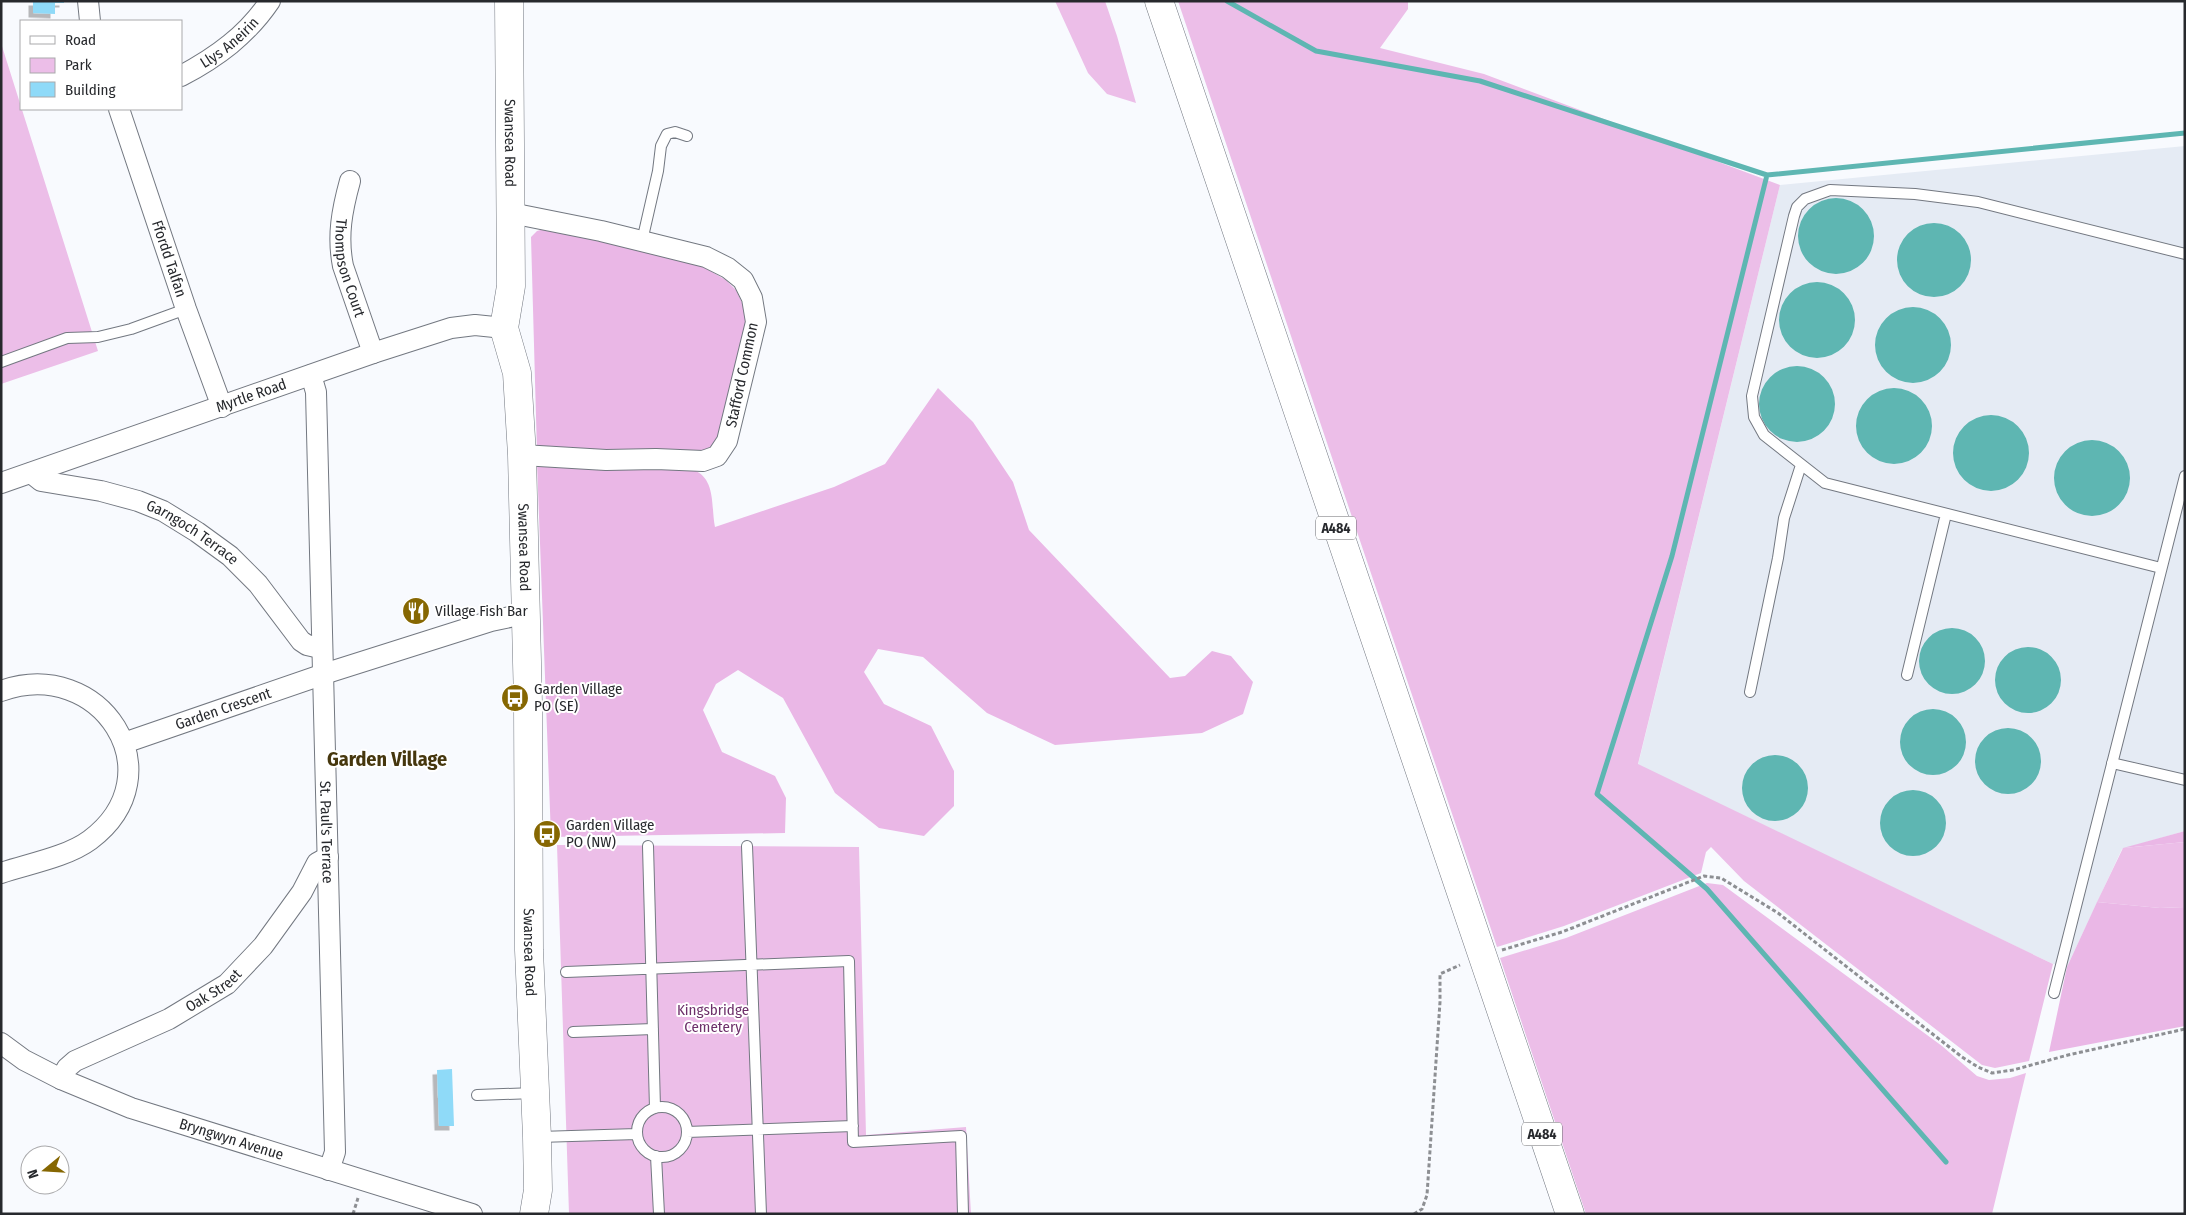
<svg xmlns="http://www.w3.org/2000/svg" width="2186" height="1215" viewBox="0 0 2186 1215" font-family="'Fira Sans Condensed',sans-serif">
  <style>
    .built { fill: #e5ebf4 }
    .green { fill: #ecbee8 }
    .forest { fill: #eab7e6 }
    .water { fill: #5eb6b2 }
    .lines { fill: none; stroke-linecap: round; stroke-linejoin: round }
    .stream { stroke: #5eb6b2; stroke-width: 5 }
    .building { fill: #8fdaf8; filter: url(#shadow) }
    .service-casing { stroke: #737881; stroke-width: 12 }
    .minor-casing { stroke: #737881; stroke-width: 22 }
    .secondary-casing { stroke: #737881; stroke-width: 29 }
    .primary-casing { stroke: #737881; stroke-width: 29 }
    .path { stroke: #8d8f93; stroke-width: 3; stroke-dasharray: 4 2.5; stroke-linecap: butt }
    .service { stroke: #fff; stroke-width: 10 }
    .minor { stroke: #fff; stroke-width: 20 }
    .secondary { stroke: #fff; stroke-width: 28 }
    .primary { stroke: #fff; stroke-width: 28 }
    .labels { text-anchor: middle; stroke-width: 4; stroke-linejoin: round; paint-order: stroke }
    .shield { fill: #fff; stroke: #68696c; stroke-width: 1 }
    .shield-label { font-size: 14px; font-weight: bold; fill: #27292d }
    .street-label { font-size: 15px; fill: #27292d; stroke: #fff }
    .poi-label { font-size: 15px; fill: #27292d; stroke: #fff; text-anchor: start }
    .park-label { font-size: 15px; fill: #6d306a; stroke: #fff }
    .district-label { font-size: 20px; font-weight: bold; fill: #46370e; stroke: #fff }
  </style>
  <defs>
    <filter id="shadow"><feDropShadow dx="-4.5" dy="4.5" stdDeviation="0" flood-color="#0004"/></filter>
  </defs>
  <rect width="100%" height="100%" fill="#f8fafe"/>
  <!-- built -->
  <path class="built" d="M2185,146V831L2122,849L2067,967L2053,964L1638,765L1780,185Z"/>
  <!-- green -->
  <path class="green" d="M1055,1H1105L1117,36L1136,103L1107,94L1088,73Z
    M1178,1H1408V9L1380,48L1484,74L1780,185L1638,764L2053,964L2029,1061L1995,1068L1982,1065L1744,881L1711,847L1706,852L1701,873L1564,926L1497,947Z
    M1,43L98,351L1,384Z
    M2185,842V907L2160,908L2097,902L2123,848Z
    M557,845L859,847L866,1135L966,1127L971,1214H569Z
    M1707,883L1723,885L1942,1046L1977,1076L1989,1080L2010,1078L2026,1073L1992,1214H1586L1500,958L1566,938Z"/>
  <!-- forest -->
  <path class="forest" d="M547,228L698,264L726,280L736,290L745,309V328L718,435L711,448L701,456L537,452L531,237L537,231Z
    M938,388L973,422L1013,482L1029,530L1170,678L1185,676L1212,651L1231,656L1253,682L1243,714L1202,733L1055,745L987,713L923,657L878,649L864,672L884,704L931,726L954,771V806L924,836L879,828L835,793L783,698L738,670L716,684L703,710L722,752L775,776L786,798L785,833L551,837L537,463L696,471C716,481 711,508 715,527L834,487L885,464Z
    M2185,831V842L2123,848Z
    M2097,902L2160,908L2185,907V1026L2049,1052L2067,967Z"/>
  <!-- water -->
  <path class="water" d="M1798 236a38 38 0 1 1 76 0a38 38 0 1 1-76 0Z
    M1897 260a37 37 0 1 1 74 0a37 37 0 1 1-74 0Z
    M1779 320a38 38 0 1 1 76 0a38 38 0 1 1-76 0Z
    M1875 345a38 38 0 1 1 76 0a38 38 0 1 1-76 0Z
    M1759 404a38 38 0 1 1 76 0a38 38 0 1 1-76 0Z
    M1856 426a38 38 0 1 1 76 0a38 38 0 1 1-76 0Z
    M1953 453a38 38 0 1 1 76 0a38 38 0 1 1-76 0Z
    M2054 478a38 38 0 1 1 76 0a38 38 0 1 1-76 0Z
    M1919 661a33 33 0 1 1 66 0a33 33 0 1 1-66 0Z
    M1995 680a33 33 0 1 1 66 0a33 33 0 1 1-66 0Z
    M1900 742a33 33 0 1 1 66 0a33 33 0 1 1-66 0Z
    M1975 761a33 33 0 1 1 66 0a33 33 0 1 1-66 0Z
    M1742 788a33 33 0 1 1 66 0a33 33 0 1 1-66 0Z
    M1880 823a33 33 0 1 1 66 0a33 33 0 1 1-66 0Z"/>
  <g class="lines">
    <!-- stream -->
    <path class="stream" d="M1227,1L1316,51L1480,81L1767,175L2185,133
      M1767,175L1672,556L1597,794L1707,889L1946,1162"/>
  </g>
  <!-- building -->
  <path class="building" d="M33,1H64V3H55V14L33,13Z
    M452,1069L454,1126H439L437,1070Z"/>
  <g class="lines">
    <!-- service casing -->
    <g class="service-casing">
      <path id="service" d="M642,241L658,171L661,146L667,134L675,132L687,136
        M1,362L67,338L98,337L131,329L186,309
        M2161,568L1825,483L1764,435L1754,417L1752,396L1794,216L1797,207L1805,199L1830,190L1915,194L1978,202L2185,254
        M1907,675L1946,514
        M1750,692L1778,558L1784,518L1801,465
        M2112,763L2185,780
        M648,846L655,1108
        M747,846L761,1214
        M566,972L849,961L853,1142L961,1136L963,1214
        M2054,993L2185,476
        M573,1032L653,1029
        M477,1095L534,1093
        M637 1132a25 25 0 1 1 50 0a25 25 0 1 1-50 0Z
        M687,1132L853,1126
        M539,1137L637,1134
        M656,1156L659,1214"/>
    </g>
    <!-- minor casing -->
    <g class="minor-casing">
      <g id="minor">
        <path d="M88,1L90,21"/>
        <path id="s1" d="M181,76C217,57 247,35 270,1"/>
        <path id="s2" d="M119,109L186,309L222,407"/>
        <path id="s3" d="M350,181C342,210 337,236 343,266L373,353"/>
        <path d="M511,213L601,231L706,257L728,268L743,280L752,298L756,322L727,441L717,456L703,461L656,459L606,460L522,455"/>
        <path id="s4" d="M311,375L316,392C320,646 329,899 335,1152L329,1170"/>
        <path id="s5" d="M31,473L41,481L101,491L138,501L163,511L197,532L230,556L258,584L301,641L307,645L320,648"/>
        <path id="s6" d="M1,483L373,353L451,328L475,325L504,328"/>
        <path d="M1,691C100,655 178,774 90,840C67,857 28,864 1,873"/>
        <path id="s7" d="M124,743L330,672L491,621L524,614"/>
        <path id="s8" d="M1,1043L24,1060L61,1079L131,1108L472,1214"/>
        <path id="s9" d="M61,1079L67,1068L75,1061L169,1019L227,984L263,946L302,892L317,863L328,857"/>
      </g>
    </g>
    <!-- secondary casing -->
    <g class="secondary-casing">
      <g id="secondary">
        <path id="s10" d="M509,1L511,286L504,328L517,373L522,455L528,703L529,950L537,1137L538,1190L534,1214"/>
      </g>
    </g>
    <!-- primary casing -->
    <g class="primary-casing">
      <path id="primary" d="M1159,1L1570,1214"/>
    </g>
    <!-- path -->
    <path class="path" d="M1502,950L1562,932L1704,876L1721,878L1778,913L1962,1057L1978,1067L1992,1073L2013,1070L2068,1055L2185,1029
      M353,1214L358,1198
      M1414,1214L1422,1209L1427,1195L1440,1002V974L1460,965"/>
    <!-- service -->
    <use href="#service" class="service"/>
    <!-- minor -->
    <use href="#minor" class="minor"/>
    <!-- secondary -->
    <use href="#secondary" class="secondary"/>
    <!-- primary -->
    <use href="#primary" class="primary"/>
  </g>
  <!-- icons -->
  <defs>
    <g id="restaurant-disc" transform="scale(1.4375)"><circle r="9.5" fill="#866702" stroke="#fff"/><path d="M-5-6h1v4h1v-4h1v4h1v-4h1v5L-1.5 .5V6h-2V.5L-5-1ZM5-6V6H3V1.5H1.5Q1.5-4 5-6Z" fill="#fff"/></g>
    <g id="bus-disc" transform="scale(1.4375)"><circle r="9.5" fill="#866702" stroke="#fff"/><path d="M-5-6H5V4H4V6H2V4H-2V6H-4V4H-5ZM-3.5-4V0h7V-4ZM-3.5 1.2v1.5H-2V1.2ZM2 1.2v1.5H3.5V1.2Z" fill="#fff"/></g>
  </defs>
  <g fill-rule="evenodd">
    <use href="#restaurant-disc" x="416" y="611"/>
    <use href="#bus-disc" x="515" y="698"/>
    <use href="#bus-disc" x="547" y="834"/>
  </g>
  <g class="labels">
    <!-- shield labels -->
    <g class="shield">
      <rect x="1316" y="516.5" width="40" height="23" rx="4"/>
      <rect x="1522" y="1122.5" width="40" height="23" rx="4"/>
    </g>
    <g class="shield-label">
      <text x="1336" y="533">A484</text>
      <text x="1542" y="1139">A484</text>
    </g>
    <!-- street labels -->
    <g class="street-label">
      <text dy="5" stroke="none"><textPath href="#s1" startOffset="59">Llys Aneirin</textPath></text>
      <text dy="5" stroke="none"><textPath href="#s10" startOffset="142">Swansea Road</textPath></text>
      <text dy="5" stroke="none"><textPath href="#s2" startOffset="158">Ffordd Talfan</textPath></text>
      <text dy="5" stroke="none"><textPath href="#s3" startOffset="89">Thompson Court</textPath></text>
      <text transform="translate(742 375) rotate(-78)" y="5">Stafford Common</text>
      <text dy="5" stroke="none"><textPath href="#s6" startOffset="265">Myrtle Road</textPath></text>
      <text dy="5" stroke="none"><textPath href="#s5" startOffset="175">Garngoch Terrace</textPath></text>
      <text dy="5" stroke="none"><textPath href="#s10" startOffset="549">Swansea Road</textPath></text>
      <text dy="5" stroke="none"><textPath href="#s7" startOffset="105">Garden Crescent</textPath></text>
      <text dy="5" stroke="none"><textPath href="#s4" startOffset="458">St. Paul's Terrace</textPath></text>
      <text dy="5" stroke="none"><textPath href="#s10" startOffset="954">Swansea Road</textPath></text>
      <text dy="5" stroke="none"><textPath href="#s9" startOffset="179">Oak Street</textPath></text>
      <text dy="5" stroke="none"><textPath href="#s8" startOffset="251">Bryngwyn Avenue</textPath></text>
    </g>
    <!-- poi labels -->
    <g class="poi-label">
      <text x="435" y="616">Village Fish Bar</text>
      <text x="534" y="694">Garden Village<tspan x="534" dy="17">PO (SE)</tspan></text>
      <text x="566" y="830">Garden Village<tspan x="566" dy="17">PO (NW)</tspan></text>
    </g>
    <!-- park labels -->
    <g class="park-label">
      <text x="713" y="1015">Kingsbridge<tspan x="713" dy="17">Cemetery</tspan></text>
    </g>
    <!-- district labels -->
    <g class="district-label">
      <text x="387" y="766">Garden Village</text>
    </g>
  </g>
  <!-- border -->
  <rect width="2186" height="1215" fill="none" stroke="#27292d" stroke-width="5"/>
  <!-- legend -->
  <rect x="20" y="20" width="162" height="90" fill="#ffffff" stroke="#a9a9ab"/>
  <rect x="30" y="36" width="25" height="8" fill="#ffffff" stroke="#a9a9ab"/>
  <text x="65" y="45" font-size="15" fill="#27292d">Road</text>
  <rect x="30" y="58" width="25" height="15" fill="#ecbee8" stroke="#a9a9ab"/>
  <text x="65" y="70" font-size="15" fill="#27292d">Park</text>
  <rect x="30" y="82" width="25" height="15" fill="#8fdaf8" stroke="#a9a9ab"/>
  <text x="65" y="95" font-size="15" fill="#27292d">Building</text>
  <!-- north arrow -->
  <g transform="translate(45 1170) rotate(252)"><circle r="24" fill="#ffffff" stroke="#a9a9ab"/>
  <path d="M0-4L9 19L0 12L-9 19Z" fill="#866702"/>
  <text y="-8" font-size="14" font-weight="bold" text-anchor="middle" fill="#27292d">N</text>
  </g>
</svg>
